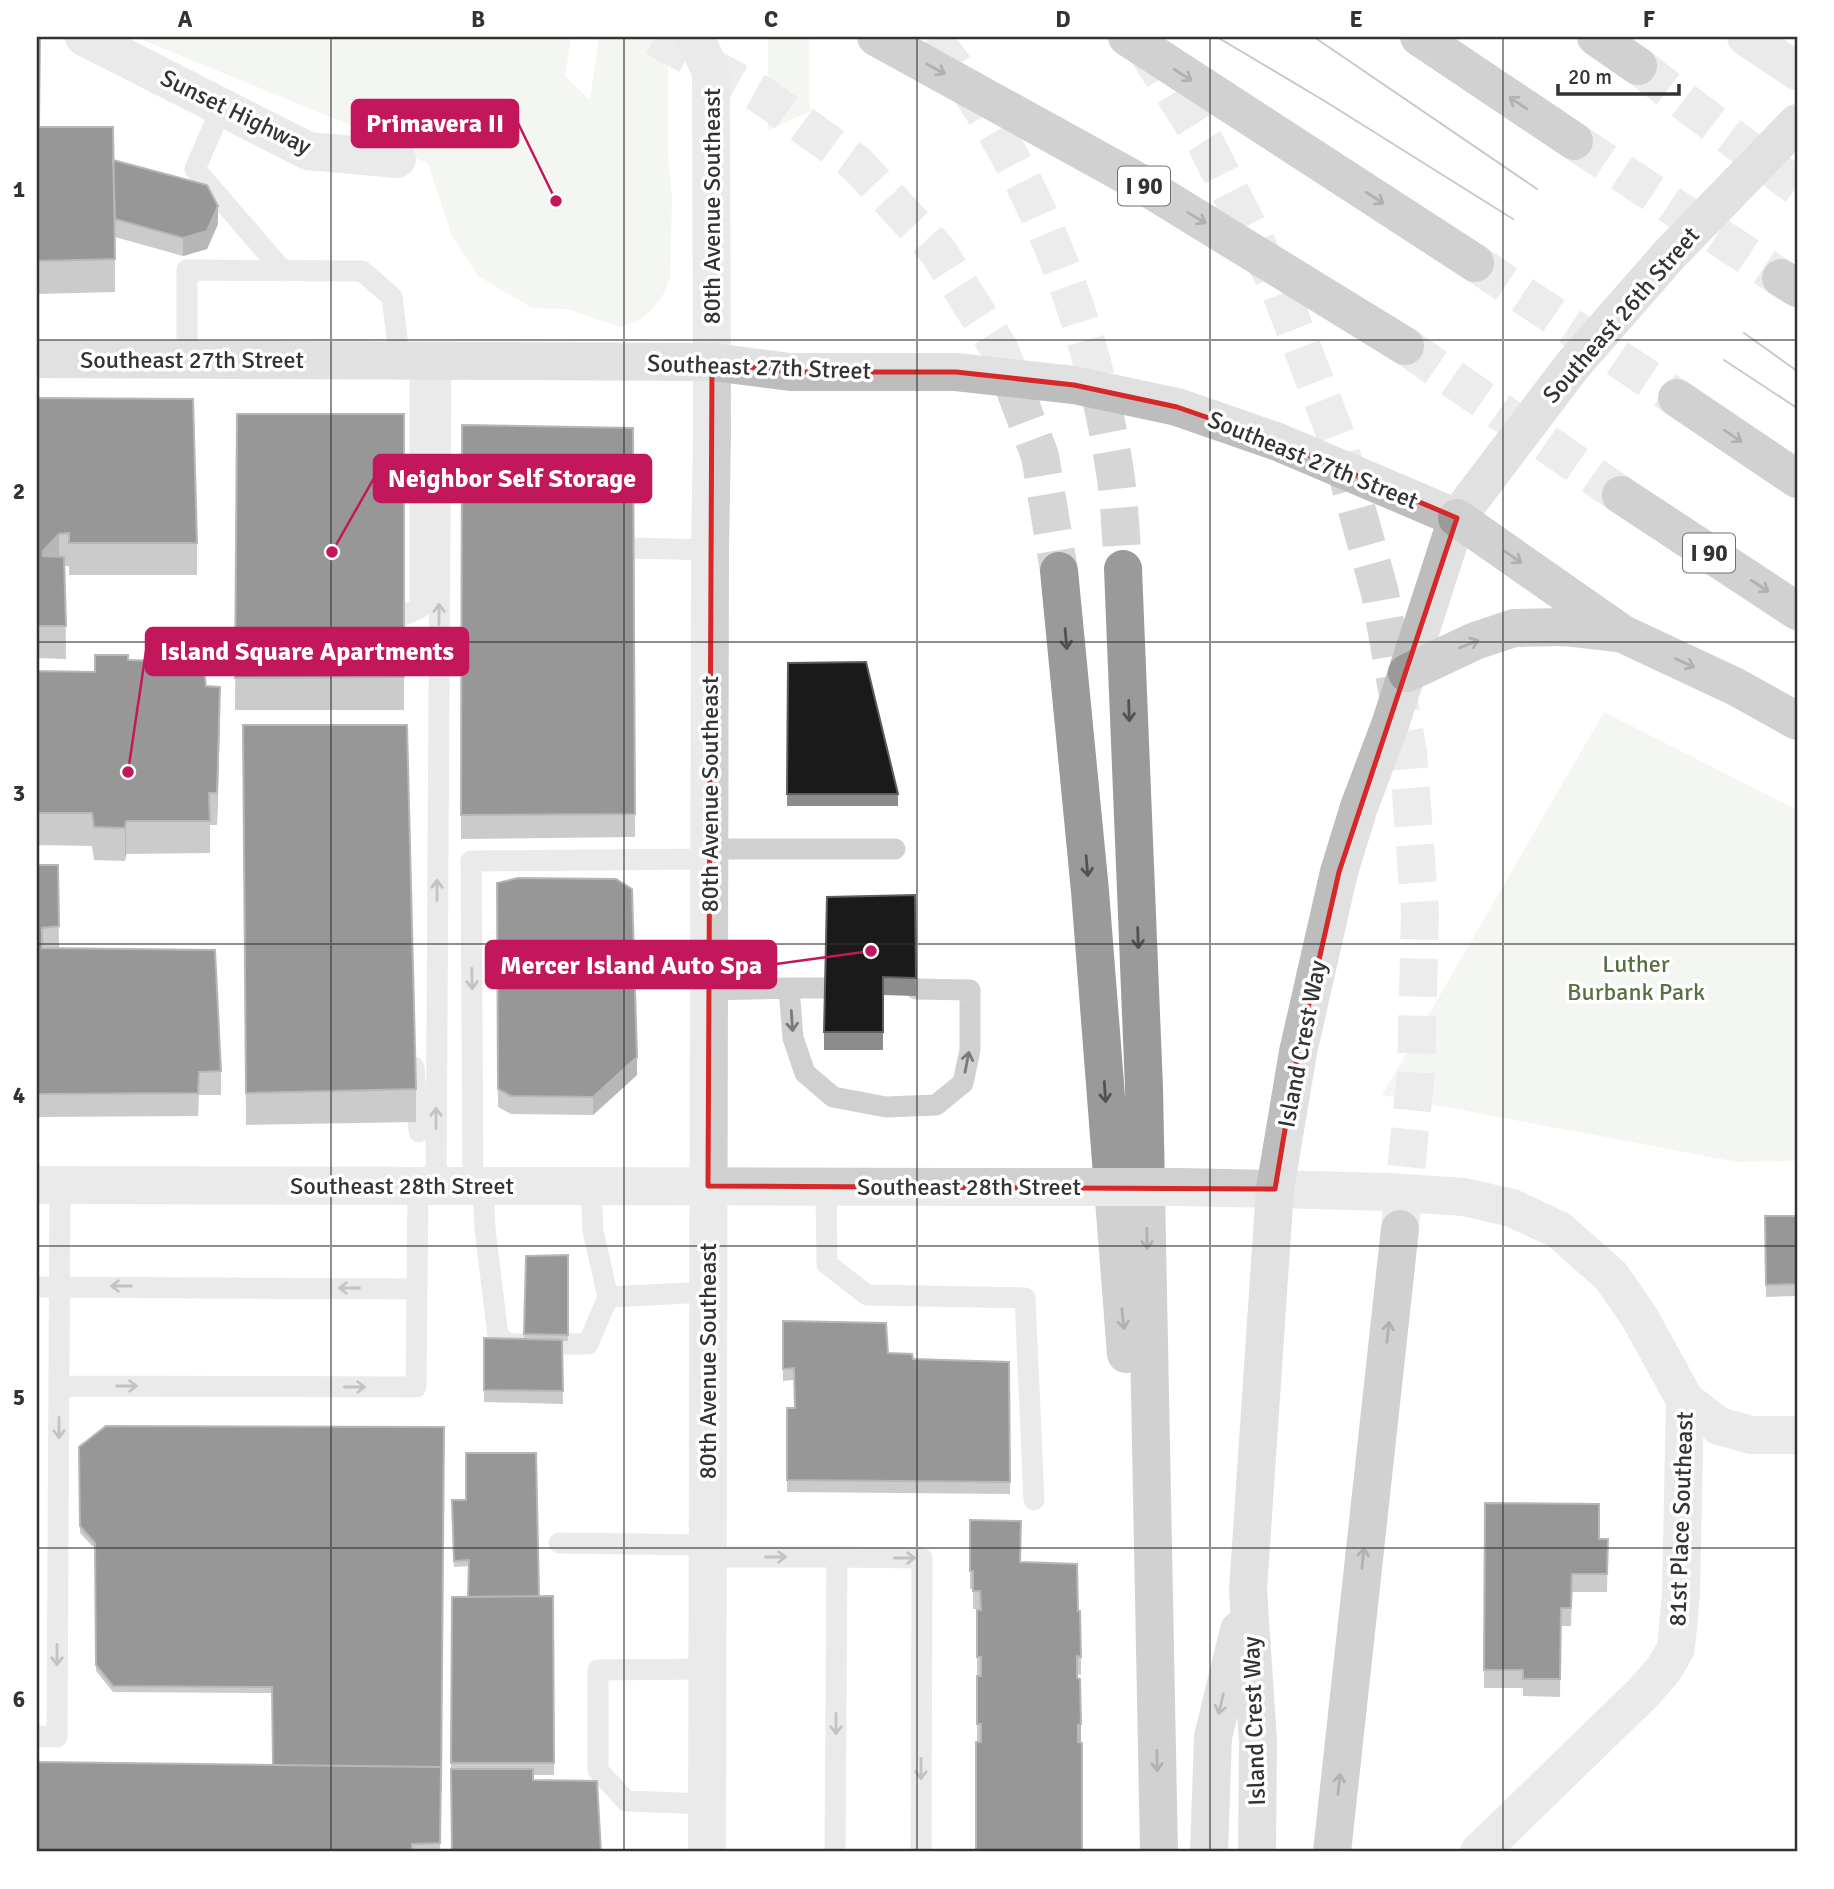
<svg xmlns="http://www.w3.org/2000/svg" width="1834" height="1889" viewBox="0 0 1834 1889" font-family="Signika,sans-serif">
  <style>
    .green { fill: #e6ecdf }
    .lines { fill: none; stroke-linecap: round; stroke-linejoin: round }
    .motorway-tunnel { stroke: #d6d6d6; stroke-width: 38; stroke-dasharray: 38 19; stroke-linecap: butt }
    .service { stroke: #d0d0d0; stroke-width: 21 }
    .minor { stroke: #d0d0d0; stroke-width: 38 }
    .tertiary { stroke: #d0d0d0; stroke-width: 38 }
    .secondary { stroke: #bdbdbd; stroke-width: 38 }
    .motorway { stroke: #9a9a9a; stroke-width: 38 }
    .tram { stroke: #888; stroke-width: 2 }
    .tertiary-bridge { stroke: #d0d0d0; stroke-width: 38 }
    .wall { fill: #8c8c8c }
    .shaded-wall { fill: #5f5f5f }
    .building { fill: #1a1a1a; stroke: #5f5f5f; stroke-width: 2 }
    .oneway { stroke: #525252 }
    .oneway2 { stroke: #7a7a7a }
    .oneway3 { stroke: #6a6a6a }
    .marked { fill: none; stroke: #d62828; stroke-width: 5; stroke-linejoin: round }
    .grid { fill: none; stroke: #333; stroke-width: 2; stroke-opacity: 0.55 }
    .labels { text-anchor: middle; stroke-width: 7; stroke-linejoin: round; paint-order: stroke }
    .shield { fill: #fff; stroke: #707070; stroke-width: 2 }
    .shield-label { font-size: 23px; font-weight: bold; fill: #333 }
    .street-label { font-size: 24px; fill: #333; stroke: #fff }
    .park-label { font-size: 24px; fill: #56703f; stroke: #fff }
    .leader { fill: none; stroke: #c2185b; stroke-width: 2.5 }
    .callout-dot { fill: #c2185b; stroke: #fff; stroke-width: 2.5 }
    .callout { fill: #c2185b; stroke: #c2185b; stroke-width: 2.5 }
    .callout-label { font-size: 26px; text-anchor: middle; font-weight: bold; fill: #fff }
    .neatline { fill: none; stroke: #333; stroke-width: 2.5 }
    .grid-label { font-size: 23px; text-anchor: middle; font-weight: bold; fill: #333 }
  </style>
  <rect width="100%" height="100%" fill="#fff"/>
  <!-- green -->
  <path class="green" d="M135,37H571L565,76L590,100L599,37H668V151L672,199L670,278L663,295L650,312L638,321L620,327L567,309L532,308L478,276L452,236L428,164L350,125Z
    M768,37H809V103L811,111L768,130Z
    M1604,712L1797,810V1161L1737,1162L1382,1095Z"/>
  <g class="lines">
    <!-- motorway-tunnel -->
    <path class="motorway-tunnel" d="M655,37L763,96L857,164L937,250L999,348L1040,456L1059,571
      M932,37C1031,165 1093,319 1116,479C1120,509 1121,539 1123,569
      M1143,45L1206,144L1279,288L1337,438L1380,593L1408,752L1420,913L1416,1073L1400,1227
      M1638,66L1797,187
      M1574,141L1781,278
      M1475,263L1677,398
      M1405,346L1621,495"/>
    <!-- service -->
    <path class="service" d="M222,107L195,169L283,271
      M187,360V270L362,271L392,297L400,362
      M608,542L633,548L710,550
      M404,615L420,608V362
      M710,849H895
      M825,988H789L793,1038L805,1073L833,1097L886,1107L936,1105L963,1083L970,1050V990L916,989
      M709,990L789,988
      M414,1067L419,1132
      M436,1186L441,362
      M473,1186L471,861L710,859
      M483,1186L485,1229L498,1336L509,1344H588L608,1297L708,1292
      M591,1186L593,1231L608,1297
      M826,1187L827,1264L867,1295L1025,1298L1034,1500
      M37,1287L417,1289L416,1387L59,1386
      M417,1289L418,1186
      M559,1543L707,1545
      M707,1557H837L835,1852
      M837,1557L922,1558L921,1852
      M37,1736L57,1737L60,1185
      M707,1804L626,1801L598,1770V1670L707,1669"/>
    <!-- minor -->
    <path class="minor" d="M84,37L308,151L397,159
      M1275,1189L1387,1192L1464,1197L1512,1208L1559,1230L1611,1276L1640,1318L1685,1400L1719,1426L1751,1435H1797
      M1479,1852L1644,1692L1664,1669L1676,1648L1681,1594L1685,1400"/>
    <!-- tertiary -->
    <path class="tertiary" d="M1746,37L1797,71
      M37,1185L961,1187
      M1180,1187L1275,1189
      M707,1852L710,550L712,433L711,72"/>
    <!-- secondary -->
    <path class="secondary" d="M37,359L712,362L790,372H956L1074,385L1177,407L1278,442L1457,518
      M1209,1852L1213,1737L1239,1630
      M1257,1852L1258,1741L1248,1590L1275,1189L1298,1052L1339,872L1359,807L1390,725L1457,518L1572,366L1669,255L1797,123"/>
    <!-- motorway -->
    <path class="motorway" d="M876,37L1135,180L1405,346
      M1127,37L1475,263
      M1419,37L1574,141
      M1596,37L1638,66
      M1781,278L1797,288
      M1677,398L1797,479
      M1621,495L1797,611
      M1457,518L1623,634L1736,687L1797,721
      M1123,569L1144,1088L1159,1852
      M1059,571L1090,891L1126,1354
      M1407,673L1475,641L1514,628L1565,627L1618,633
      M1332,1852L1400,1229"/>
    <!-- tram -->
    <path class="tram" d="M1217,37L1323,100L1513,219
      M1314,37L1537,189
      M1744,333L1797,371
      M1724,360L1797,408"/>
    <!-- tertiary-bridge -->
    <path class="tertiary-bridge" d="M695,37L711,72
      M961,1187H1180"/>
  </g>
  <!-- wall -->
  <path class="wall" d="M37,37L39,127L113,160L218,224L207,249L183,256L115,237V292L37,294Z
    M37,398L197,543V575H69V566H65L66,659L37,658Z
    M237,414H404V710H235Z
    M462,425L633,428L635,837L461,839Z
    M128,660L206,686L220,720L217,825H210V853L126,854L125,861L94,860L92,846L37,845V671L95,672Z
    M788,663L898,794V806H787Z
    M243,725L416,1089V1122L246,1125Z
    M37,865H58L59,948L221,1071V1095H199L198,1116L37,1117Z
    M497,883L637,1075L593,1115L511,1114L498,1107Z
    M915,895L916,996L883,995V1050H824V1032Z
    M1765,1216H1797V1296L1766,1297Z
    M568,1255V1341H562L563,1404L484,1402V1338L524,1339L526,1256Z
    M888,1353L913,1359L1009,1362L1010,1494L787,1492V1408H795L794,1380L783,1381V1369Z
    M444,1427L440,1852H37L273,1765L272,1693L113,1692L96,1671L95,1549L80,1533L79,1447Z
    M452,1500L539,1596H553L554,1775H533V1780L601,1852H451V1763L468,1597L469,1566L454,1567Z
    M1485,1503L1599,1539H1608L1607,1592H1572L1571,1626H1561L1560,1697L1523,1696V1688H1484Z
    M970,1520L1021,1562L1078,1611L1081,1657V1675L1077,1674L1081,1742L977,1741V1676H981V1675H977V1610H980V1609H973V1589H970Z"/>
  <!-- shaded-wall -->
  <path class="shaded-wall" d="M218,206V224L207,249L183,256V238Z
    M59,534V567L43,583V551Z
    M220,687V720L217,825V793Z
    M126,821V854L125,861V828Z
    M637,1057V1075L593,1115V1097Z
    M1081,1724V1742L1078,1743V1725Z"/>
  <!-- building -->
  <path class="building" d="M37,37H40L39,127H113L115,259L37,261Z
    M113,160L207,185L218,206L207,231L183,238L115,219Z
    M37,398L193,399L197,543H69V533L59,534L43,551V556L64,557L66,626H37Z
    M237,414H404V677L235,678Z
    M462,425L633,428L635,814L461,815Z
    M95,655H128V660L203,662L206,686L220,687L217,793H209L210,821H126L125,828L94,827L92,813H37V671L95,672Z
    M866,662L898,794H787L788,663Z
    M243,725H407L416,1089L246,1093Z
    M37,865H58L59,926L42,928V948L215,950L221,1071L199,1072L198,1093L37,1094Z
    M518,878L616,879L632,889L637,1057L593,1097L511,1096L498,1089L497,883Z
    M915,895L916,978L883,977V1032H824L827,897Z
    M1765,1216H1797V1284L1766,1285Z
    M568,1255V1335L524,1334L526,1256Z
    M783,1321L886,1323L888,1353L912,1354L913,1359L1009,1362L1010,1482L787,1480V1408H795L794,1368L783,1369Z
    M484,1338L562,1340L563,1391L484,1390Z
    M106,1426L444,1427L441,1791V1767L273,1765L272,1687L113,1686L96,1665L95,1543L80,1526L79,1447Z
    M466,1453H536L539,1596L468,1597L469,1560L454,1561L452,1500H466Z
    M1485,1503L1599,1504V1539H1608L1607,1574H1572L1571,1608H1561L1560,1679H1523V1670H1484Z
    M970,1520L1021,1521L1020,1562L1077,1564L1078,1611H1080L1081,1657L1077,1656V1678L1080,1679L1081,1724L1078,1725V1742L1082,1743V1852H976V1742H981V1724H977V1676H981V1657H977V1610H981L980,1591H973V1571H970Z
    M553,1596L554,1763H451L452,1597Z
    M37,1762L441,1767L440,1843L412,1844V1852H37Z
    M451,1769H533V1780L597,1781L601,1852H452Z"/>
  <!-- one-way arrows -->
  <defs><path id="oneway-shaft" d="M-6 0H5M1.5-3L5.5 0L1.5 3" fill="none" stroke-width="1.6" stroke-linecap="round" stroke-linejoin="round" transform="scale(1.75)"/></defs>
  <g class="oneway">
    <use href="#oneway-shaft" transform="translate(936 69) rotate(29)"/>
    <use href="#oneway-shaft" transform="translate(1183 75) rotate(33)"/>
    <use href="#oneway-shaft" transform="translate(1518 103) rotate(-146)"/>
    <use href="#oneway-shaft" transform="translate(1375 198) rotate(33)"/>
    <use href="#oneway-shaft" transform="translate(1197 218) rotate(31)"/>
    <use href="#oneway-shaft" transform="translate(1733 436) rotate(34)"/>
    <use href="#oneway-shaft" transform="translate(1513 557) rotate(35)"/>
    <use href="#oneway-shaft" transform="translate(1760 586) rotate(33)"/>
    <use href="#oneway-shaft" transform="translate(1066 639) rotate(85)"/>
    <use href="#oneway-shaft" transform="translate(1469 644) rotate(-22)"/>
    <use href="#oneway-shaft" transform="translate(1685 663) rotate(25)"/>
    <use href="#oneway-shaft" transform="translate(1129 711) rotate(88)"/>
    <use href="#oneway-shaft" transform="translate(1087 866) rotate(85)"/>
    <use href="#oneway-shaft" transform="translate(1138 938) rotate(88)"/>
    <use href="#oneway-shaft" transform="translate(1105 1092) rotate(86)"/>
    <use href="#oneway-shaft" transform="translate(1147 1239) rotate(89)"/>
    <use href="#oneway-shaft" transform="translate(1123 1319) rotate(84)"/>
    <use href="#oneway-shaft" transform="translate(1388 1332) rotate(-84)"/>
    <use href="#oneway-shaft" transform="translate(1363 1558) rotate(-84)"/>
    <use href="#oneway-shaft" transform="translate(1157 1761) rotate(89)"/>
    <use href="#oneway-shaft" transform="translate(1339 1784) rotate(-84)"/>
  </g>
  <g class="oneway2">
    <use href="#oneway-shaft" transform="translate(439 614) rotate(-90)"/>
    <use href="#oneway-shaft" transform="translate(437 890) rotate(-90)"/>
    <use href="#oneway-shaft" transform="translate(472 979) rotate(89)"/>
    <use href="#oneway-shaft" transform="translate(792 1021) rotate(86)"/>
    <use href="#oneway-shaft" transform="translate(967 1062) rotate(-79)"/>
    <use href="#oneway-shaft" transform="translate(436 1118) rotate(-90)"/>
    <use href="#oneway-shaft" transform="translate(121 1286) rotate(-180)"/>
    <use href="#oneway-shaft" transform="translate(349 1288) rotate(-180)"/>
    <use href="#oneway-shaft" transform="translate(127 1386)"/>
    <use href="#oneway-shaft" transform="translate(355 1387)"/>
    <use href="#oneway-shaft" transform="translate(59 1428) rotate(90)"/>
    <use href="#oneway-shaft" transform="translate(776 1557)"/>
    <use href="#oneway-shaft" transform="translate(905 1558)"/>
    <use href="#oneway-shaft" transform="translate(57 1655) rotate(90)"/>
    <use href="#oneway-shaft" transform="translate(836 1724) rotate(90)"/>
    <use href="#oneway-shaft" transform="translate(921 1769) rotate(90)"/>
  </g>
  <use class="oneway3" href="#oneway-shaft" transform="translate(1221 1704) rotate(103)"/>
  <!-- marked area -->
  <path d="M0 0H1834V1889H0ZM712,362L790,372H956L1074,385L1177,407L1278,442L1457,518L1339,872L1298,1052L1275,1189L708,1186Z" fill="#fff" fill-opacity=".55" fill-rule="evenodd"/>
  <path class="marked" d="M712,362L790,372H956L1074,385L1177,407L1278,442L1457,518L1339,872L1298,1052L1275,1189L708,1186Z"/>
  <!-- grid -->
  <path class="grid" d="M331,37V1852M624,37V1852M917,37V1852M1210,37V1852M1503,37V1852M37,340H1797M37,642H1797M37,944H1797M37,1246H1797M37,1548H1797"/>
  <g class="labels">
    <!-- shield labels -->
    <g class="shield">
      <rect x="1118" y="166.5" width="52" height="39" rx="5"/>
      <rect x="1683" y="533.5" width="52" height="39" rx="5"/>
    </g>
    <g class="shield-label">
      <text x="1144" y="194">I 90</text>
      <text x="1709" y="561">I 90</text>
    </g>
    <!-- street labels -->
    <g class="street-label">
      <text transform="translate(236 112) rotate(26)" y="8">Sunset Highway</text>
      <text transform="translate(712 206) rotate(-90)" y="8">80th Avenue Southeast</text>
      <text transform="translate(1621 315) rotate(-49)" y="8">Southeast 26th Street</text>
      <text x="192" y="368">Southeast 27th Street</text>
      <text transform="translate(759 367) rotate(2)" y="8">Southeast 27th Street</text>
      <text transform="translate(1313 460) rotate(22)" y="8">Southeast 27th Street</text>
      <text transform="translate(710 794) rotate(-90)" y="8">80th Avenue Southeast</text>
      <text transform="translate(1302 1044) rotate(-79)" y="8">Island Crest Way</text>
      <text x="402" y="1194">Southeast 28th Street</text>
      <text x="969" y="1195">Southeast 28th Street</text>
      <text transform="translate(708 1361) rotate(-90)" y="8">80th Avenue Southeast</text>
      <text transform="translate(1681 1519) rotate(-88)" y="8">81st Place Southeast</text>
      <text transform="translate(1254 1721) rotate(-92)" y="8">Island Crest Way</text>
    </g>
    <!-- park labels -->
    <g class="park-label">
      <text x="1636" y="972">Luther<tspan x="1636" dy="28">Burbank Park</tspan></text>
    </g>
  </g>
  <!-- callouts -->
  <path class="leader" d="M556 201L518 123M332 552L374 478M128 772L146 651M871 951L776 964"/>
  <g class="callout-dot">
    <circle cx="556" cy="201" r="7"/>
    <circle cx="332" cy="552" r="7"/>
    <circle cx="128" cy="772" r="7"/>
    <circle cx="871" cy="951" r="7"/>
  </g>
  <g class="callout">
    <rect x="352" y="100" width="166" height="47" rx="7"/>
    <rect x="374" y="455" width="277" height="47" rx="7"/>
    <rect x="146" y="628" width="322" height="47" rx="7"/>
    <rect x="486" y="941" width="290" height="47" rx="7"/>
  </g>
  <g class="callout-label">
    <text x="435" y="132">Primavera II</text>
    <text x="512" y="487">Neighbor Self Storage</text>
    <text x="307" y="660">Island Square Apartments</text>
    <text x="631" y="974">Mercer Island Auto Spa</text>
  </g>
  <!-- border -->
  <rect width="1834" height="1889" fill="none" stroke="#ffffff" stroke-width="77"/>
  <!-- scale -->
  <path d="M1558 84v10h121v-10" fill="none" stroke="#333333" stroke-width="3.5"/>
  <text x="1568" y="84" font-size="21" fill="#333333" stroke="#ffffff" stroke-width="5" paint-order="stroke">20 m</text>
  <rect x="38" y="38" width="1758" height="1812" class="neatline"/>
  <g class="grid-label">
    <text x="185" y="27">A</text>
    <text x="478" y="27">B</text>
    <text x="771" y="27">C</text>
    <text x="1063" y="27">D</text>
    <text x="1356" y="27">E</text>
    <text x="1649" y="27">F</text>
    <text x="19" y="197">1</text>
    <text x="19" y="499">2</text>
    <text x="19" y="801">3</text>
    <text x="19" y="1103">4</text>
    <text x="19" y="1405">5</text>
    <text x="19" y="1707">6</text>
  </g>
</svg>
